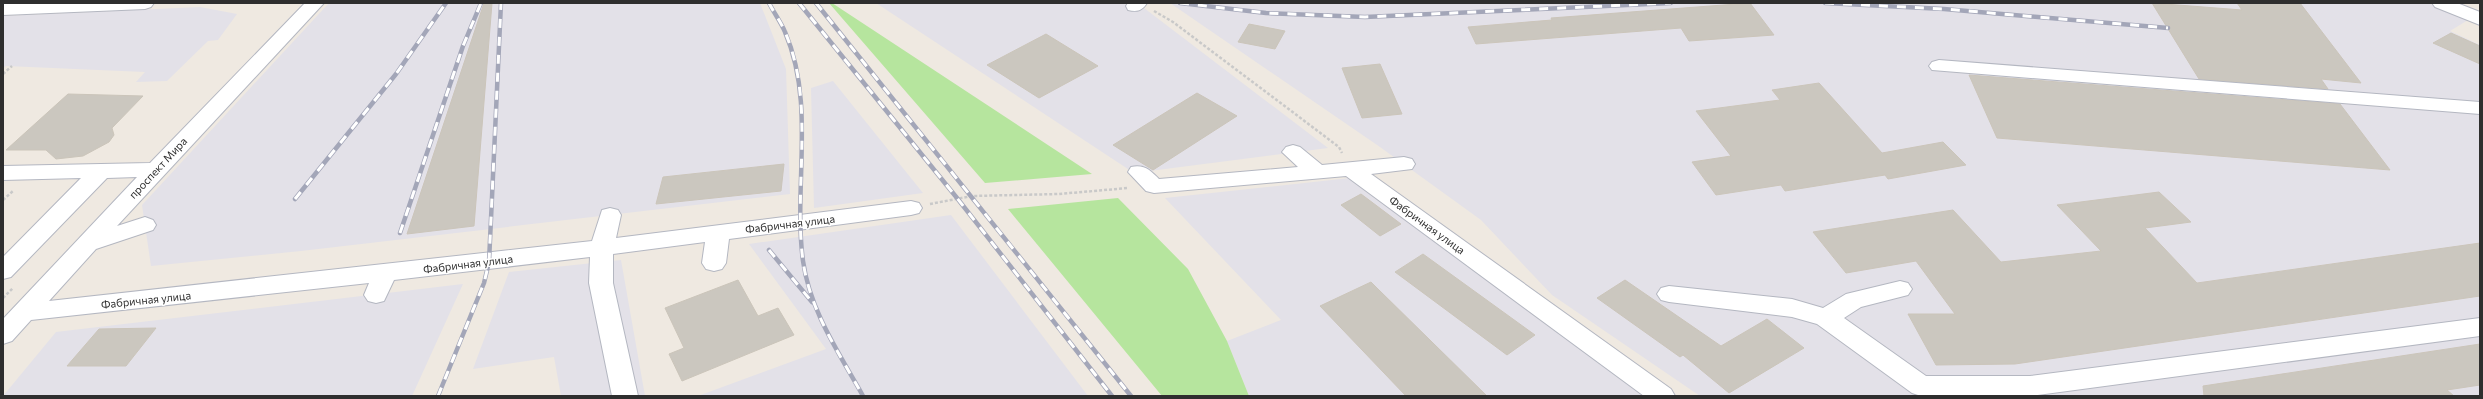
<svg xmlns="http://www.w3.org/2000/svg" width="2483" height="399" viewBox="0 0 2483 399" font-family="Commissioner,sans-serif">
  <style>
    .industrial { fill: #e3e1e8 }
    .green { fill: #b6e59e }
    .building { fill: #cbc7bf; stroke: #cbc5ba }
    .lines { fill: none; stroke-linecap: round; stroke-linejoin: round }
    .minor-casing { stroke: #b4b7c1; stroke-width: 2 }
    .path { stroke: #c9c9c9; stroke-width: 2.5; stroke-dasharray: 3 2; stroke-linecap: butt }
    .minor { fill: #fff; fill-rule: evenodd }
    .rail-casing { stroke: #a3a6b8; stroke-width: 4.5 }
    .rail { stroke: #fff; stroke-width: 3; stroke-dasharray: 9; stroke-linecap: butt }
    .labels { text-anchor: middle; stroke-width: 3; stroke-linejoin: round; paint-order: stroke }
    .street-label { font-size: 11px; fill: #2e2e2e; stroke: #fff }
  </style>
  <rect width="100%" height="100%" fill="#efe9e1"/>
  <!-- industrial -->
  <path class="industrial" d="M329,3H760L786,69L790,194L301,251L151,266L142,205Z
    M876,3H1119L1144,8L1328,148L1134,173Z
    M1170,3H2428L2468,20L2450,31L2480,45V396H1700L1552,295L1481,220L1380,147Z
    M200,7L237,14L218,40L208,41L167,81L136,82L145,72L6,66L3,68V16Z
    M833,81L923,193L814,208L811,88Z
    M1350,178L1647,396H1249L1227,341L1281,320L1165,198Z
    M951,215L1088,396H698L826,349L749,244Z
    M621,260L645,396H561L554,357L473,369L509,272Z
    M463,284L412,396H3L56,332Z"/>
  <!-- green -->
  <path class="green" d="M829,3H832L1092,174L985,183Z
    M1118,198L1188,269L1227,341L1249,396H1162L1008,209Z"/>
  <!-- building -->
  <path class="building" d="M484,3H492L474,226L407,234Z
    M1750,3L1774,35L1689,41L1681,28L1476,44L1468,27L1552,20L1551,18Z
    M2152,3L2242,10L2237,3H2300L2361,83L2321,79L2328,89L2199,79Z
    M1249,24L1285,31L1275,49L1238,42Z
    M2451,33L2480,46V64L2433,43Z
    M1046,34L1098,66L1039,98L987,65Z
    M1380,64L1402,114L1362,118L1342,68Z
    M1969,75L2340,104L2390,170L1997,138Z
    M1819,83L1882,153L1943,142L1966,165L1888,179L1885,175L1785,191L1781,185L1716,195L1692,162L1731,156L1696,111L1780,100L1772,90Z
    M1197,93L1237,116L1153,170L1113,145Z
    M68,94L143,96L112,128L114,135L109,142L83,156L56,159L46,150H6Z
    M784,164L781,191L656,204L663,177Z
    M2159,192L2191,222L2145,228L2197,283L2480,243V296L2015,364L1936,365L1908,314H1955L1916,261L1846,273L1813,232L1953,210L2001,262L2101,251L2057,205Z
    M1361,194L1401,224L1380,236L1341,205Z
    M1423,254L1535,335L1507,355L1395,272Z
    M738,280L758,316L778,308L794,335L682,381L669,354L684,348L665,308Z
    M1625,280L1721,346L1767,319L1804,348L1729,393L1683,355L1680,357L1597,298Z
    M1371,282L1378,289L1487,396H1406L1320,306Z
    M156,328L126,366H67L99,329Z
    M2480,344V385L2447,390L2454,396H2204L2203,386Z"/>
  <g class="lines">
    <!-- minor casing -->
    <g class="minor-casing">
      <path id="minor" d="M3,3H154L151,7L145,9L3,15Z
        M305,3H324L117,226L145,217L153,220L156,225L153,230L96,249L49,301L592,241L602,210L610,208L618,210L621,215L616,238L911,201L919,203L922,208L919,213L911,215L729,239L726,263L722,269L714,271L706,269L702,263L705,242L613,254V283L638,396H612L589,283L590,257L394,280L384,301L376,303L368,301L364,295L369,283L31,320L12,341L3,344V319L137,177L107,178L11,277L3,279V257L81,178L3,180V166L150,163Z
        M1128,3H1147C1142,11 1137,12 1128,10L1126,6Z
        M2432,3H2457L2480,12V25L2435,7Z
        M1939,60L2480,102V114L1932,70L1929,66L1932,62Z
        M1293,145L1300,147L1322,165L1404,157L1412,159L1415,164L1412,169L1371,174L1671,389L1675,396H1644L1346,176L1154,193L1146,191L1128,172L1131,167C1144,164 1150,170 1159,179L1298,167L1282,152L1286,147Z
        M1900,281L1908,283L1912,289L1908,295L1861,307L1844,318L1926,376H2030L2480,318V336L2030,396H1921L1912,393L1817,324L1792,317L1669,302L1661,300L1657,294L1661,288L1669,286L1792,299L1823,308L1846,294Z"/>
    </g>
    <!-- path -->
    <path class="path" d="M1154,11L1173,22L1339,147L1342,153
      M3,74L12,66
      M3,200L13,191
      M930,204L972,196L1059,194L1128,188
      M3,298L13,288"/>
    <!-- minor -->
    <use href="#minor" class="minor"/>
    <!-- rail casing -->
    <g class="rail-casing">
      <path id="rail" d="M769,3C774,13 781,22 785,32C816,104 793,186 803,261C810,311 839,353 863,396
        M799,3L957,198L1112,396
        M816,3L1131,396
        M1180,3L1266,13L1365,17L1671,3
        M1825,3L1944,9L2168,28
        M295,199L396,74L446,3
        M400,233L463,46L481,3
        M769,250L812,302
        M438,396L484,283L489,262L501,3"/>
    </g>
    <!-- rail -->
    <use href="#rail" class="rail"/>
  </g>
  <g class="labels">
    <!-- street labels -->
    <g class="street-label">
      <text transform="translate(158 168) rotate(-47)" y="4">проспект Мира</text>
      <text transform="translate(790 224) rotate(-7)" y="4">Фабричная улица</text>
      <text transform="translate(1427 225) rotate(36)" y="4">Фабричная улица</text>
      <text transform="translate(468 264) rotate(-7)" y="4">Фабричная улица</text>
      <text transform="translate(146 300) rotate(-6)" y="4">Фабричная улица</text>
    </g>
  </g>
  <!-- border -->
  <rect width="2483" height="399" fill="none" stroke="#2e2e2e" stroke-width="8"/>
</svg>
